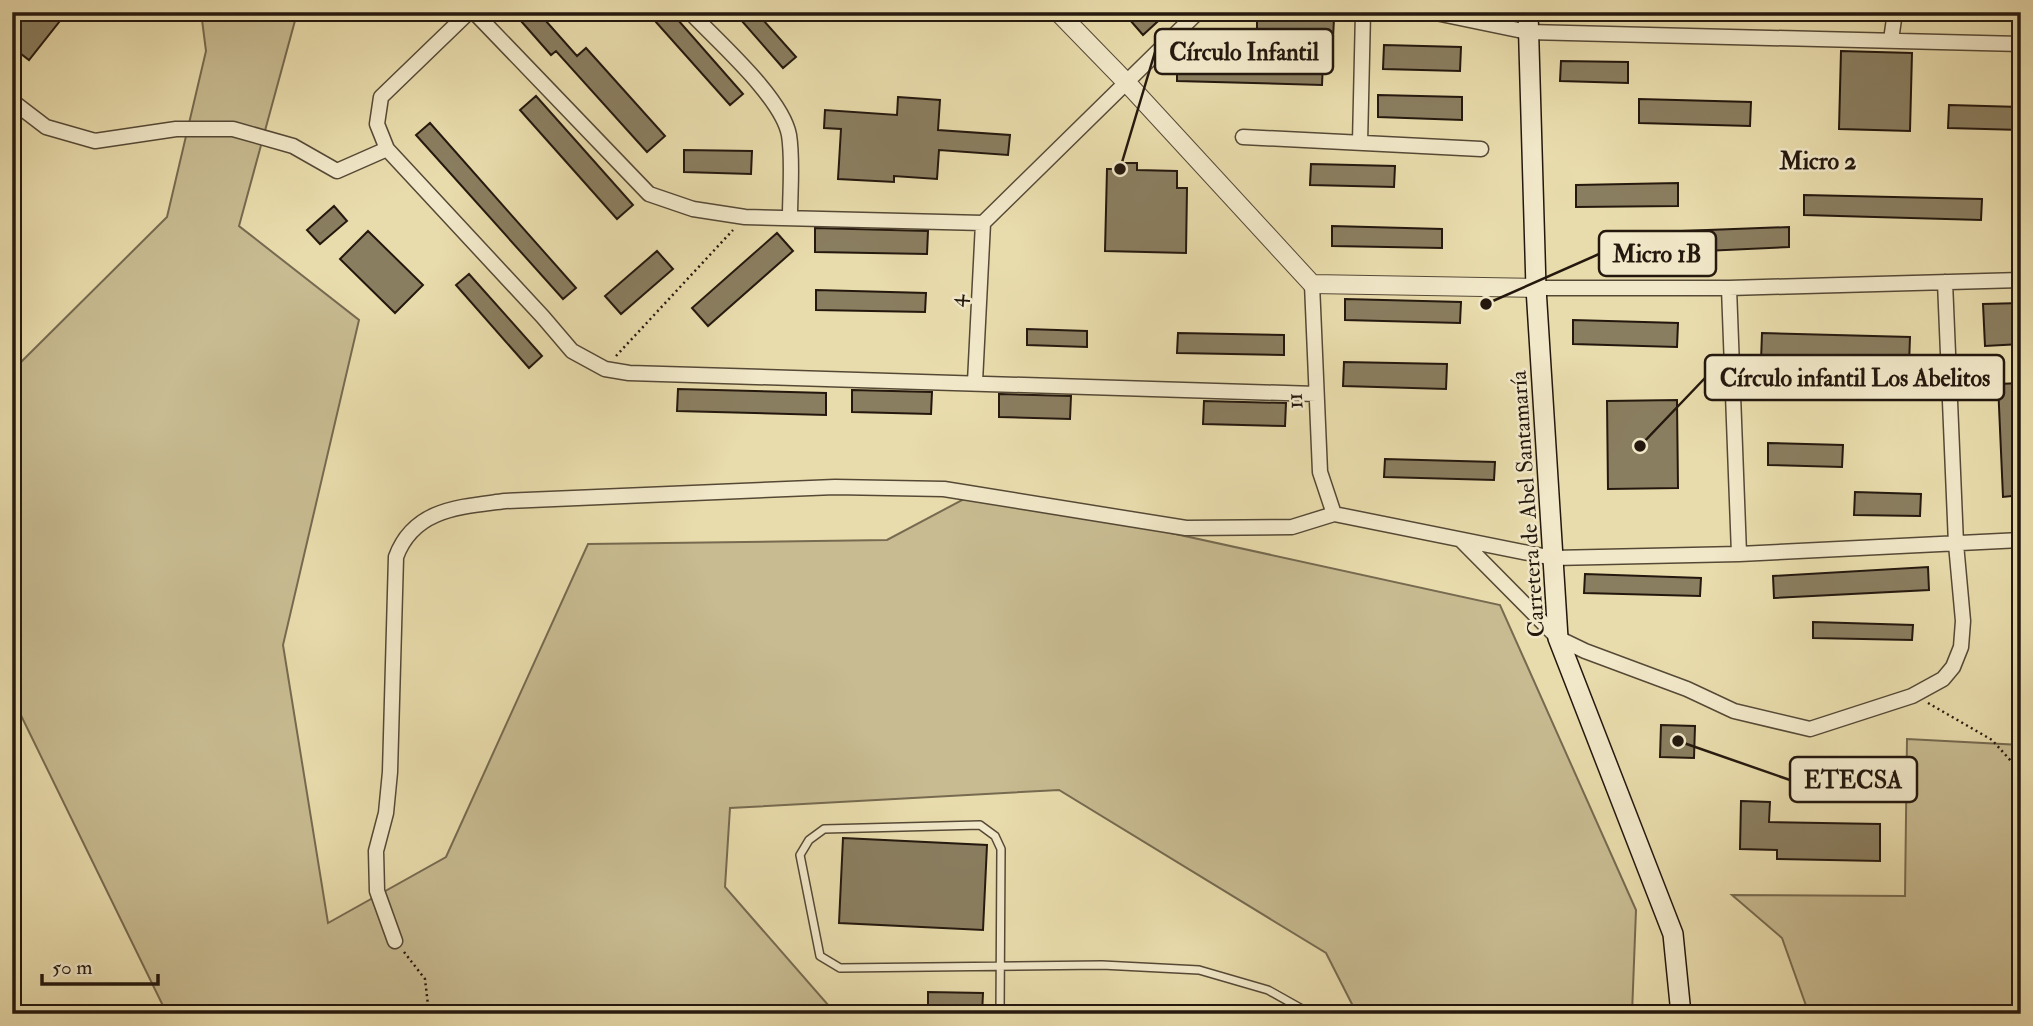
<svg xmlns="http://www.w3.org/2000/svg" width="2033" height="1026" viewBox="0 0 2033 1026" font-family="'IM FELL Double Pica',serif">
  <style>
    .green { fill: #c8bb91; stroke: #766a50; stroke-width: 2 }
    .building { fill: #8a7e60; stroke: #24180e; stroke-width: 2 }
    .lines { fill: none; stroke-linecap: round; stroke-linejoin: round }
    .service-casing { stroke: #554936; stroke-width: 10 }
    .minor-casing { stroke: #554936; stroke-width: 17 }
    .tertiary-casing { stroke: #554936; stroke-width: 20 }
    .secondary-casing { stroke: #24180e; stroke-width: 22 }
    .path { stroke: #24180e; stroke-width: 2.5; stroke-dasharray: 2 3.5; stroke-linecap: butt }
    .service { stroke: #f1e8c9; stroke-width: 7 }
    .minor { stroke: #f1e8c9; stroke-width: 14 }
    .tertiary { stroke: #f1e8c9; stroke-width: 18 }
    .secondary { stroke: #f1e8c9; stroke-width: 19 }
    .labels { text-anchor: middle; stroke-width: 5; stroke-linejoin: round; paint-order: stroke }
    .street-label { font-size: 23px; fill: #24180e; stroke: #f1e8c9 }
    .neighbourhood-label { font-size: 24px; font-weight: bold; fill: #24180e; stroke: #f1e8c9 }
    .leader { fill: none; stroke: #24180e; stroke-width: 2.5 }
    .callout-dot { fill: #24180e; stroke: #f1e8c9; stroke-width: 2.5 }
    .callout { fill: #f1e8c9; stroke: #24180e; stroke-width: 2.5 }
    .callout-label { font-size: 24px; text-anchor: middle; font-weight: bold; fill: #24180e }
  </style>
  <rect width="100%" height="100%" fill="#e9dcac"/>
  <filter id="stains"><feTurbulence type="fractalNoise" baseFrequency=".00286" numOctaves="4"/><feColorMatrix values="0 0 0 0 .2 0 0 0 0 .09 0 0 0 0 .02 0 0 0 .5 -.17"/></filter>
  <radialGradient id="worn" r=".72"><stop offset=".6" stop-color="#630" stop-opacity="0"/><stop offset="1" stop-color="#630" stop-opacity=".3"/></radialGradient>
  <!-- green -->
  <path class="green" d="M201,12H300L296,17L239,226L359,320L283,645L328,923L446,857L588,544L887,540L979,491L1500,605L1636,910L1632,1014H1357L1326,953L1059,790L730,808L725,887L836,1014H167L12,697V371L167,217L206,51Z
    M1907,739L2021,745V1014H1809L1782,938L1732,895L1905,896Z"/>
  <!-- building -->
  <path class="building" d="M20,12H67L29,60L12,47V22Z
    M513,12H538L577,56L586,48L665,136L647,152L556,51L551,55Z
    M647,12H671L743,94L730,105Z
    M734,12H756L796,57L783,68Z
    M1123,12H1168L1143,35Z
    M1257,17L1334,19L1333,38L1257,36Z
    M1384,45L1461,47L1460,71L1383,69Z
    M1841,51L1912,53L1910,131L1839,129Z
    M1177,58L1323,62L1322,85L1177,81Z
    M1561,61L1628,62V83L1560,81Z
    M1378,95L1462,97V120L1378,117Z
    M536,96L633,205L617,219L520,110Z
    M898,97L940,100L938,130L1010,135L1008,155L939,150L937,179L894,176V182L838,179L841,129L824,128L825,110L897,115Z
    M1639,99L1751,102L1750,126L1639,123Z
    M1949,105L2021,107V130L1948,128Z
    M430,123L576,288L563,299L416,135Z
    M684,150L752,151L751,174L684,172Z
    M1121,163H1137V170L1177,171V188H1187L1186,253L1105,251L1107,169H1121Z
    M1311,164L1395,166L1394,187L1310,185Z
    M1678,183V206L1576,207V185Z
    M1804,195L1982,199L1981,220L1804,215Z
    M334,206L347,221L320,244L307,230Z
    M1332,226L1442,229V248L1332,246Z
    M1789,227V247L1683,252L1682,231Z
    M815,228L928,231L927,254L815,252Z
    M368,231L423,285L395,313L340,259Z
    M777,233L793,251L708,326L692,308Z
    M657,251L673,269L621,314L605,296Z
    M469,274L542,356L529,368L456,285Z
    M816,290L926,293L925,312L816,310Z
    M1345,299L1461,302L1460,323L1345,320Z
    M2021,303V344L1985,346L1983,304Z
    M1573,320L1678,323L1677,347L1573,344Z
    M1027,329L1087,331V347L1027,345Z
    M1178,333L1284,335V355L1177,353Z
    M1762,333L1910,337L1909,365L1761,361Z
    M1344,362L1447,364L1446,389L1343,386Z
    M2021,383V431H2017L2019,464H2021V495L2003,497L1998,384Z
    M678,389L826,393V415L677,411Z
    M852,390L932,392L931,414L852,412Z
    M999,394L1071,396L1070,419L999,417Z
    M1677,400L1678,488L1608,489L1607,401Z
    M1204,401L1286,403L1285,426L1203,424Z
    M1768,443L1843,445L1842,467L1768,465Z
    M1385,459L1495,462L1494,480L1384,477Z
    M1855,492L1921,494L1920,516L1854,515Z
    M1928,567L1929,590L1774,598L1773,576Z
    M1585,574L1701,578L1700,596L1584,593Z
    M1813,622L1913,625L1912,640L1813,638Z
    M1661,725L1695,726L1694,758L1660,757Z
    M1741,801L1770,802L1769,822L1880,824V861L1777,859V850L1740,849Z
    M843,838L987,845L983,930L839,923Z
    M928,992L983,993L982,1014H928Z"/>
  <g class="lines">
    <!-- service casing -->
    <g class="service-casing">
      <path id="service" d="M1000,1014L1001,849L995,836L980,825L824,829L809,840L800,855L820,956L840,968L1102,965L1199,970L1268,990L1311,1014"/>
    </g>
    <!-- minor casing -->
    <g class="minor-casing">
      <path id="minor" d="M469,12L381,97L377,124L387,149L543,317L572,351L605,369L629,373L1316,394
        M474,12L649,194L693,209L745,217L983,223L1198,12
        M690,12C716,40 782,97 789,135C793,160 790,191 790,217
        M1431,12L1528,32L2021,44
        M1891,40L1895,12
        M12,101L46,127L95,141L176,129H233L293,146L337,171L387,149
        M1243,137L1481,149
        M1360,143L1363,12
        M1312,284L1320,472L1334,514
        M1536,288H1729L2021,280
        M1729,288L1739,554
        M975,382L983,223
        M1462,541L1558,638L1585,651L1687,689L1734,711L1810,729L1912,696L1943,679L1953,667L1961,647L1963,621L1956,544L1945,282
        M395,941L377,891L376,851L386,813L390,772L396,557C414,508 461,507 505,501L835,487L944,489L1186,528L1292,527L1334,514L1553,558L1739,554L2021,540"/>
    </g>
    <!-- tertiary casing -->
    <g class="tertiary-casing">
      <path id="tertiary" d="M1058,12L1127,83L1312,284L1536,288"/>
    </g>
    <!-- secondary casing -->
    <g class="secondary-casing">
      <path id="secondary" d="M1528,12L1536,288L1558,638L1673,934L1681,1014"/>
    </g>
    <!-- path -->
    <path class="path" d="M616,356L733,230
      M1928,703L1992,740L2021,772
      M404,952L425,979L429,1014"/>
    <!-- service -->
    <use href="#service" class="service"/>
    <!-- minor -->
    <use href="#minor" class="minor"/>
    <!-- tertiary -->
    <use href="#tertiary" class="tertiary"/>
    <!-- secondary -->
    <use href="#secondary" class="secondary"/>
  </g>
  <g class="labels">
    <!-- street labels -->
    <g class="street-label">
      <text transform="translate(956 301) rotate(-87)" y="8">4</text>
      <text transform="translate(1294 401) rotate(-93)" y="8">11</text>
      <text transform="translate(1527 504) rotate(-94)" y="8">Carretera de Abel Santamaría</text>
    </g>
    <!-- neighbourhood labels -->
    <g class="neighbourhood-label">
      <text x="1818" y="169">Micro 2</text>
    </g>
  </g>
  <!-- callouts -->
  <path class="leader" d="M1120 169L1155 52M1486 304L1599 254M1640 446L1705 378M1678 741L1790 780"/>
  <g class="callout-dot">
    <circle cx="1120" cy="169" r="7"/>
    <circle cx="1486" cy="304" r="7"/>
    <circle cx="1640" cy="446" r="7"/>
    <circle cx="1678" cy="741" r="7"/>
  </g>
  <g class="callout">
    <rect x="1155" y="29" width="178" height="45" rx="7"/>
    <rect x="1599" y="231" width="117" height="45" rx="7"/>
    <rect x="1705" y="355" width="299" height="45" rx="7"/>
    <rect x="1790" y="757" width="127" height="45" rx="7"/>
  </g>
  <g class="callout-label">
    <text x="1244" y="60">Círculo Infantil</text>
    <text x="1657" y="262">Micro 1B</text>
    <text x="1855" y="386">Círculo infantil Los Abelitos</text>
    <text x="1853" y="788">ETECSA</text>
  </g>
  <!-- margin -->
  <rect width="2033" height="1026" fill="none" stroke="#e9dcac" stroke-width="42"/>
  <rect x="14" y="14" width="2005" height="998" fill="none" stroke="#24180e" stroke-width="3.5"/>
  <rect x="21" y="21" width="1991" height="984" fill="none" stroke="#24180e" stroke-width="2"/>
  <!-- scale -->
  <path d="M42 974v10h116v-10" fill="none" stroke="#24180e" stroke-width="3.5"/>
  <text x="52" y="974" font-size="21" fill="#24180e" stroke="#f1e8c9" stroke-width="5" paint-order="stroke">50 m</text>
  <rect width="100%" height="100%" filter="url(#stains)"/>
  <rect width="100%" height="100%" fill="url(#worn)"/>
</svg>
